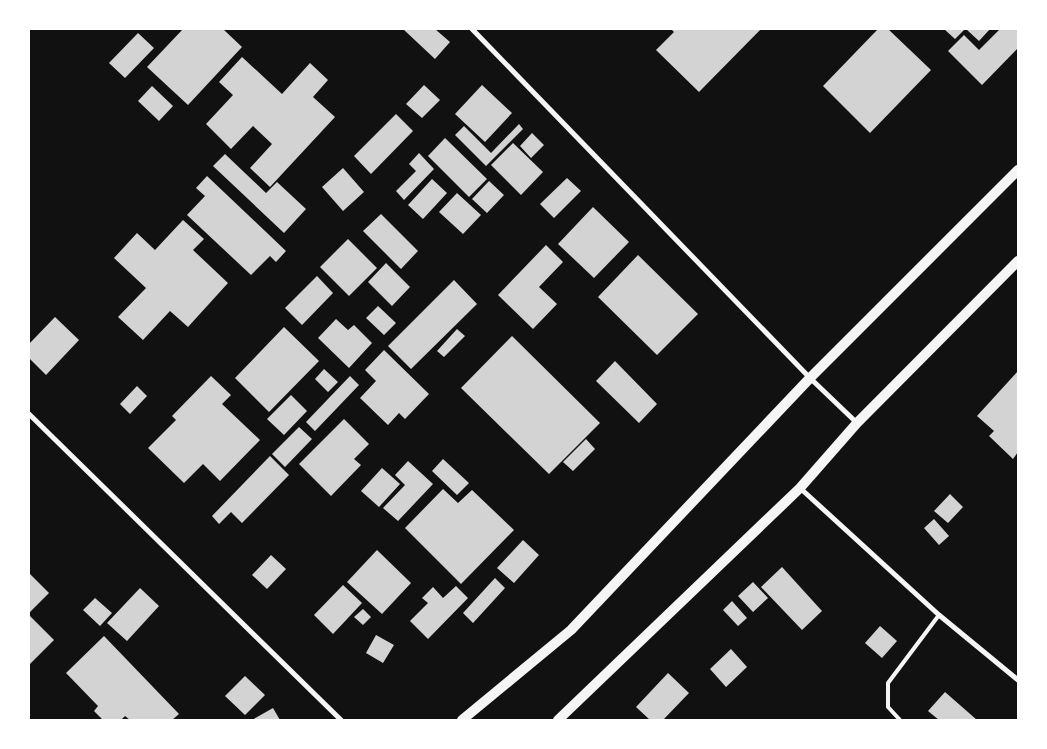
<svg xmlns="http://www.w3.org/2000/svg" width="1047" height="749" viewBox="0 0 1047 749" font-family="'PT Sans Narrow',sans-serif">
  <style>
    .building { fill: #d3d3d3 }
    .lines { fill: none; stroke-linecap: round; stroke-linejoin: round }
    .service { stroke: #f5f5f5; stroke-width: 4 }
    .minor { stroke: #f5f5f5; stroke-width: 5 }
    .secondary { stroke: #f5f5f5; stroke-width: 10 }
  </style>
  <rect width="100%" height="100%" fill="#111"/>
  <!-- building -->
  <path class="building" d="M183,29H223L242,47L188,105L147,67Z
    M403,29H435L450,42L435,59Z
    M671,29H761L699,92L656,50L674,32Z
    M878,29H888L931,70L870,133L823,86Z
    M944,29H965L955,39Z
    M966,29H990L979,41Z
    M1000,29H1018V48L982,85L948,51L964,35L979,50Z
    M138,33L154,48L125,78L109,63Z
    M242,57L282,94L310,63L328,80L313,97L335,117L270,187L250,168L272,144L253,126L231,149L206,124L233,95L219,82Z
    M424,85L440,100L422,118L406,104Z
    M482,85L512,113L485,142L455,114Z
    M152,86L173,106L159,121L138,101Z
    M396,114L413,131L371,174L354,156Z
    M519,124L523,129L486,166L455,135L464,126L491,153Z
    M532,133L544,145L531,158L520,146Z
    M445,138L487,179L469,197L428,156Z
    M513,143L543,172L521,195L491,165Z
    M419,153L434,169L404,200L396,191L416,171L409,164Z
    M225,154L266,193L277,182L306,209L284,233L213,166Z
    M343,168L364,192L343,211L322,187Z
    M207,176L286,251L276,262L270,256L251,275L187,215L205,196L196,188Z
    M567,178L581,191L554,218L540,204Z
    M432,179L447,193L423,219L408,205Z
    M489,181L504,195L487,213L472,199Z
    M457,193L481,215L463,234L439,212Z
    M593,207L629,242L594,278L558,244Z
    M381,214L418,251L401,269L363,231Z
    M183,220L204,239L193,250L228,283L188,327L170,311L143,340L118,317L146,288L114,258L137,233L155,250Z
    M348,239L377,268L349,296L320,267Z
    M546,245L563,262L539,287L557,304L533,329L498,295Z
    M638,255L698,314L657,355L598,297Z
    M386,263L410,287L392,306L368,282Z
    M317,276L333,293L302,325L285,308Z
    M454,280L477,304L411,369L388,346Z
    M378,306L396,323L384,335L366,318Z
    M55,317L79,340L46,375L29,358V344Z
    M336,319L348,330L354,325L372,343L349,368L318,338Z
    M284,327L319,361L269,412L235,378Z
    M457,329L465,336L444,357L437,351Z
    M512,336L600,423L549,474L461,388Z
    M384,350L429,394L405,419L399,413L388,425L360,398L376,381L365,370Z
    M615,361L657,404L639,423L596,381Z
    M324,369L338,382L328,392L315,379Z
    M1018,371V452L1013,459L989,436L994,431L977,416Z
    M211,376L231,395L222,404L260,440L220,481L203,464L184,483L148,448L176,420L172,416Z
    M350,376L359,385L315,431L306,422Z
    M137,386L147,396L130,414L120,404Z
    M291,395L307,411L284,435L267,419Z
    M344,419L369,444L354,459L361,465L331,496L299,464Z
    M299,427L312,439L285,467L272,454Z
    M586,439L595,449L573,471L563,462Z
    M270,456L289,475L242,523L231,512L219,524L212,516Z
    M443,459L469,483L457,495L432,471Z
    M408,461L433,484L398,521L383,508L405,485L395,475Z
    M382,468L400,484L379,507L361,491Z
    M443,489L458,503L472,490L514,530L461,584L405,528Z
    M950,494L963,507L948,523L934,511Z
    M934,519L949,536L939,545L924,528Z
    M523,540L539,555L514,583L497,568Z
    M377,550L411,583L382,614L347,582Z
    M271,555L286,569L267,589L252,575Z
    M782,567L822,611L802,630L761,587Z
    M29,573L49,593L29,613Z
    M495,578L505,588L473,623L463,613Z
    M753,582L768,598L753,612L738,596Z
    M343,585L362,603L333,634L314,615Z
    M456,586L468,598L428,639L410,621L428,603L422,598L433,587L443,598Z
    M140,588L159,606L127,641L107,623Z
    M95,598L112,613L100,626L83,610Z
    M732,601L747,618L738,626L723,610Z
    M363,609L371,617L363,625L354,617Z
    M29,615L54,640L29,665Z
    M880,626L897,641L882,658L865,643Z
    M376,635L394,645L383,663L366,653Z
    M104,636L179,714L172,720H130L125,716L121,720H103L94,711L98,706L66,673Z
    M731,649L747,667L726,687L710,669Z
    M668,673L689,693L663,720H650L636,707Z
    M245,676L265,695L245,715L225,696Z
    M945,692L977,720H939L928,711Z
    M273,708L280,720H252Z"/>
  <g class="lines">
    <!-- service -->
    <path class="service" d="M900,720L888,707V683L939,615"/>
    <!-- minor -->
    <path class="minor" d="M472,29L810,378L857,423
      M29,414L341,720
      M800,488L939,615L1018,680"/>
    <!-- secondary -->
    <path class="secondary" d="M462,720L571,630L810,378L1018,170
      M558,720L800,488L857,423L1018,261"/>
  </g>
  <!-- border -->
  <rect width="1047" height="749" fill="none" stroke="#ffffff" stroke-width="60"/>
</svg>
